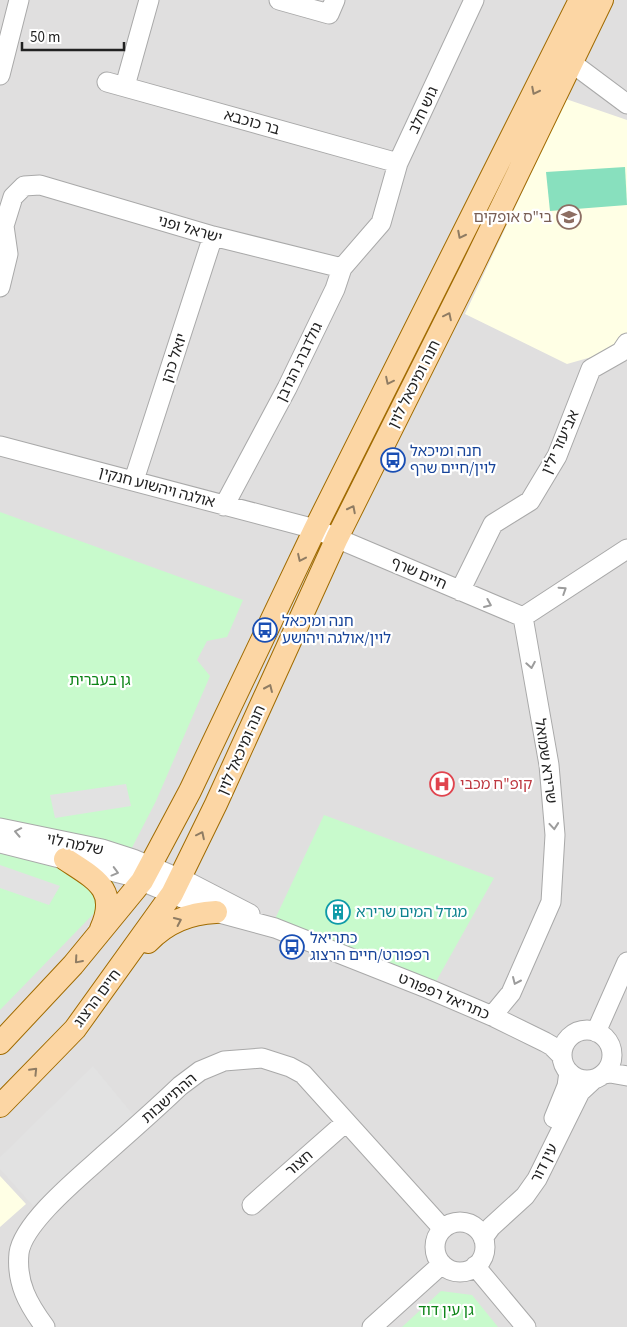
<svg xmlns="http://www.w3.org/2000/svg" width="627" height="1327" viewBox="0 0 627 1327" font-family="'Source Sans 3','Noto Sans Hebrew',sans-serif">
  <style>
    .residential { fill: #e0dfdf }
    .education { fill: #ffffe5 }
    .park { fill: #c8facc }
    .pitch { fill: #88e0be }
    .parking { fill: #e2e2e2 }
    .lines { fill: none; stroke-linecap: round; stroke-linejoin: round }
    .minor-casing { stroke: #a9a9a9; stroke-width: 21 }
    .major-casing { stroke: #a06b00; stroke-width: 24 }
    .minor { stroke: #fff; stroke-width: 19 }
    .major { stroke: #fcd6a4; stroke-width: 22 }
    .oneway { stroke: #8f7c63 }
    .oneway2 { stroke: #9c9c9c }
    .labels { text-anchor: middle; stroke-width: 4.5; stroke-linejoin: round; paint-order: stroke }
    .street-label { font-size: 15px; fill: #222; stroke: #fff }
    .education-label { font-size: 15px; fill: #785e54; stroke: #fff; text-anchor: end }
    .transit-label { font-size: 15px; fill: #164399; stroke: #fff; text-anchor: start }
    .park-label { font-size: 15px; fill: #0c8416; stroke: #fff }
    .health-label { font-size: 15px; fill: #be3a42; stroke: #fff; text-anchor: start }
    .culture-label { font-size: 15px; fill: #0d838f; stroke: #fff; text-anchor: start }
  </style>
  <rect width="100%" height="100%" fill="#f2efe9"/>
  <!-- residential -->
  <path class="residential" d="M0,0H627V1327H0Z"/>
  <!-- education -->
  <path class="education" d="M566,99L627,120V334L616,350L567,364L465,314Z
    M0,1176L26,1204L0,1227Z"/>
  <!-- park -->
  <path class="park" d="M0,512L243,600L227,637L207,641L197,660L210,676L156,801L103,904L0,1010Z
    M324,815L494,878L434,985L275,919Z
    M441,1291L472,1295L498,1327H402Z"/>
  <!-- pitch -->
  <path class="pitch" d="M625,167L627,205L550,211L546,172Z"/>
  <!-- parking -->
  <path class="parking" d="M126,784L131,806L55,818L50,795Z
    M0,865L60,886L49,905L0,888Z
    M93,1066L135,1117L33,1206L0,1169V1157Z"/>
  <g class="lines">
    <!-- minor casing -->
    <g class="minor-casing">
      <path id="minor" d="M279,0L329,14L335,0
        M557,60L572,63L627,104
        M0,75L19,0
        M107,82L398,163
        M125,86L149,0
        M0,287L8,254L4,226L13,197L24,186L40,185L213,236L342,268
        M0,446L315,529L523,617
        M134,480L213,236
        M224,506L287,388L335,289L342,268L381,223L398,163L474,0
        M460,591L493,524L530,501L557,456L591,369L621,352L627,343
        M523,617L627,549
        M0,828L102,849L133,859L190,883L250,914
        M0,843L127,875L216,912L275,928L429,989L492,1016L545,1042L552,1046L562,1056
        M492,1016L511,993L551,902L555,835L549,765L523,617
        M562 1055a25 25 0 1 1 50 0a25 25 0 1 1-50 0Z
        M596,1032L627,962
        M603,1074L610,1073L627,1076
        M554,1118L567,1086L569,1072
        M252,1205L346,1122
        M435 1247a25 25 0 1 1 50 0a25 25 0 1 1-50 0Z
        M483,1238L491,1227L525,1196L537,1179L580,1092L594,1079
        M475,1266L526,1327
        M45,1327C28,1304 16,1283 19,1253C23,1222 83,1174 106,1153C131,1131 156,1109 180,1086L200,1071L224,1061L262,1058L290,1067L303,1074L443,1229
        M372,1327L442,1264"/>
    </g>
    <!-- major casing -->
    <g class="major-casing">
      <path id="major" d="M65,859C95,879 119,889 101,929
        M148,942C166,923 190,913 216,912
        M0,1043L73,965L142,881L190,791L315,529L580,0
        M0,1106L75,1029L172,894L216,804L337,538L472,268L602,0"/>
    </g>
    <!-- minor -->
    <use href="#minor" class="minor"/>
    <!-- major -->
    <use href="#major" class="major"/>
  </g>
  <!-- one-way arrows -->
  <defs><path id="oneway-chevron" d="M-2-3.5L2.5 0L-2 3.5" fill="none" stroke-width="1.6" stroke-linecap="round" stroke-linejoin="round" transform="scale(1.25)"/></defs>
  <g class="oneway">
    <use href="#oneway-chevron" transform="translate(535 91) rotate(117)"/>
    <use href="#oneway-chevron" transform="translate(461 235) rotate(117)"/>
    <use href="#oneway-chevron" transform="translate(448 316) rotate(-64)"/>
    <use href="#oneway-chevron" transform="translate(389 381) rotate(116)"/>
    <use href="#oneway-chevron" transform="translate(352 509) rotate(-63)"/>
    <use href="#oneway-chevron" transform="translate(301 558) rotate(115)"/>
    <use href="#oneway-chevron" transform="translate(269 688) rotate(-66)"/>
    <use href="#oneway-chevron" transform="translate(201 835) rotate(-64)"/>
    <use href="#oneway-chevron" transform="translate(178 921) rotate(-25)"/>
    <use href="#oneway-chevron" transform="translate(78 960) rotate(131)"/>
    <use href="#oneway-chevron" transform="translate(34 1071) rotate(-46)"/>
  </g>
  <g class="oneway2">
    <use href="#oneway-chevron" transform="translate(563 590) rotate(-33)"/>
    <use href="#oneway-chevron" transform="translate(488 604) rotate(23)"/>
    <use href="#oneway-chevron" transform="translate(531 665) rotate(80)"/>
    <use href="#oneway-chevron" transform="translate(554 826) rotate(85)"/>
    <use href="#oneway-chevron" transform="translate(18 832) rotate(-169)"/>
    <use href="#oneway-chevron" transform="translate(115 872) rotate(15)"/>
    <use href="#oneway-chevron" transform="translate(516 981) rotate(114)"/>
  </g>
  <!-- icons -->
  <defs>
    <g id="school-ring" transform="scale(1.25)"><circle r="9.5" fill="#fff" stroke="#8d6e63" stroke-width="1.5"/><path d="M0-5L7-2L0 1L-7-2ZM-4 1L0 2.5L4 1V4Q0 6-4 4Z" fill="#8d6e63"/></g>
    <g id="bus-ring" transform="scale(1.25)"><circle r="9.5" fill="#fff" stroke="#1a4fb4" stroke-width="1.5"/><path d="M-5-6H5V4H4V6H2V4H-2V6H-4V4H-5ZM-3.5-4V0h7V-4ZM-3.5 1.2v1.5H-2V1.2ZM2 1.2v1.5H3.5V1.2Z" fill="#1a4fb4"/></g>
    <g id="hospital-ring" transform="scale(1.25)"><circle r="9.5" fill="#fff" stroke="#e0444e" stroke-width="1.5"/><path d="M-5-5h3v3.5h4V-5h3V5h-3V1.5h-4V5h-3Z" fill="#e0444e"/></g>
    <g id="building-ring" transform="scale(1.25)"><circle r="9.5" fill="#fff" stroke="#0f9aa8" stroke-width="1.5"/><path d="M-4-6H4V6H1V3H-1V6H-4ZM-2.5-4.3h1.7v1.8h-1.7ZM.8-4.3h1.7v1.8H.8ZM-2.5-1h1.7V.8h-1.7ZM.8-1h1.7V.8H.8Z" fill="#0f9aa8"/></g>
  </defs>
  <g fill-rule="evenodd">
    <use href="#school-ring" x="569" y="217"/>
    <use href="#bus-ring" x="393" y="460"/>
    <use href="#bus-ring" x="265" y="630"/>
    <use href="#hospital-ring" x="442" y="784"/>
    <use href="#building-ring" x="338" y="912"/>
    <use href="#bus-ring" x="292" y="947"/>
  </g>
  <g class="labels">
    <!-- street labels -->
    <g class="street-label">
      <text transform="translate(423 110) rotate(-65)" y="5">גוש חלב</text>
      <text transform="translate(252 122) rotate(16)" y="5">בר כוכבא</text>
      <text transform="translate(190 229) rotate(16)" y="5">ישראל ופני</text>
      <text transform="translate(174 358) rotate(-72)" y="5">יואל כהן</text>
      <text transform="translate(299 362) rotate(-64)" y="5">גולדברג הנדבן</text>
      <text transform="translate(414 384) rotate(-63)" y="5">חנה ומיכאל לוין</text>
      <text transform="translate(560 442) rotate(-65)" y="5">אביעזר ילין</text>
      <text transform="translate(157 487) rotate(15)" y="5">אולגה ויהשוע חנקין</text>
      <text transform="translate(419 573) rotate(24)" y="5">חיים שרף</text>
      <text transform="translate(241 750) rotate(-66)" y="5">חנה ומיכאל לוין</text>
      <text transform="translate(546 761) rotate(82)" y="5">שרירא שמואל</text>
      <text transform="translate(75 844) rotate(12)" y="5">שלמה לוי</text>
      <text transform="translate(444 996) rotate(23)" y="5">כתריאל רפפורט</text>
      <text transform="translate(97 998) rotate(-53)" y="5">חיים הרצוג</text>
      <text transform="translate(169 1098) rotate(-41)" y="5">ההתישבות</text>
      <text transform="translate(299 1163) rotate(-41)" y="5">חצור</text>
      <text transform="translate(544 1163) rotate(-63)" y="5">עין דור</text>
    </g>
    <!-- education labels -->
    <g class="education-label">
      <text x="552" y="222">בי"ס אופקים</text>
    </g>
    <!-- transit labels -->
    <g class="transit-label">
      <text x="410" y="456">חנה ומיכאל<tspan x="410" dy="17">לוין/חיים שרף</tspan></text>
      <text x="282" y="626">חנה ומיכאל<tspan x="282" dy="17">לוין/אולגה ויהושע</tspan></text>
      <text x="310" y="943">כתריאל<tspan x="310" dy="17">רפפורט/חיים הרצוג</tspan></text>
    </g>
    <!-- park labels -->
    <g class="park-label">
      <text x="100" y="685">גן בעברית</text>
      <text x="446" y="1315">גן עין דוד</text>
    </g>
    <!-- health labels -->
    <g class="health-label">
      <text x="460" y="789">קופ"ח מכבי</text>
    </g>
    <!-- culture labels -->
    <g class="culture-label">
      <text x="356" y="917">מגדל המים שרירא</text>
    </g>
  </g>
  <!-- scale -->
  <path d="M22 42v8h102v-8" fill="none" stroke="#222222" stroke-width="2.5"/>
  <text x="30" y="42" font-size="15" fill="#222222" stroke="#ffffff" stroke-width="4" paint-order="stroke">50 m</text>
</svg>
